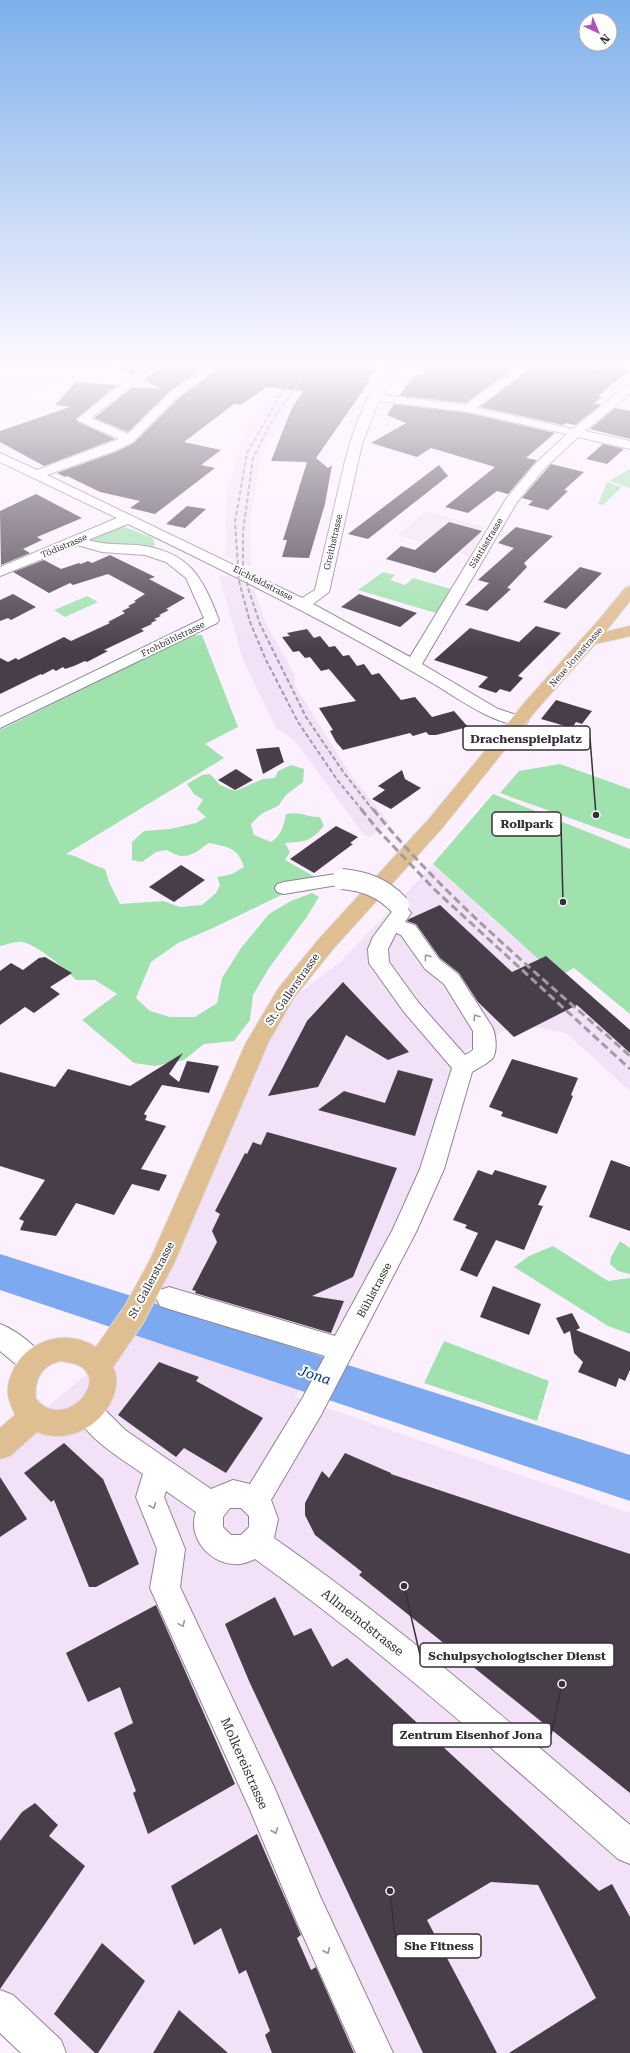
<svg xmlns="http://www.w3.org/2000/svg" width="630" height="2053" viewBox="0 0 630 2053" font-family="'Roboto Serif',serif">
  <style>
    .built { fill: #f3e2f7 }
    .green { fill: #9fe2ad }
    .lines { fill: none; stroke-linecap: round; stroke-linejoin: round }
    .river { fill: #7da9f0; fill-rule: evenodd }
    .building { fill: #483e4a }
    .minor-casing { stroke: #908593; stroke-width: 2 }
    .major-casing { stroke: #dbdadb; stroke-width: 2 }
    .minor { fill: #fff; fill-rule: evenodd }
    .major { fill: #dfbe92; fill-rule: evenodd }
    .rail-far1 { stroke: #a39aa5; stroke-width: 2; stroke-dasharray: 4.5 2.5; stroke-linecap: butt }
    .rail { stroke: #a39aa5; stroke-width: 3; stroke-dasharray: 8 4; stroke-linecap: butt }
    .minor-bridge-casing { stroke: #908593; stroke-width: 22; stroke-linecap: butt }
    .minor-bridge { stroke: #fff; stroke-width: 20 }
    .oneway { stroke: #9a989b }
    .labels { text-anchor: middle; stroke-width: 4; stroke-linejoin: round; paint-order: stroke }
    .far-street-label { font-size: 9px; fill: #363137; stroke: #fff }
    .street-label { font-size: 11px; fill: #363137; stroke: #fff }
    .near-street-label { font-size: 13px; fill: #363137; stroke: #fff }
    .near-water-label { font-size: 14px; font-style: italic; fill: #003282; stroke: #fff }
    .leader { fill: none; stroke: #363137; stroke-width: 1.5 }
    .callout-dot { fill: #363137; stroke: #fff; stroke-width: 1.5 }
    .callout { fill: #fff; stroke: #363137; stroke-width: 1.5 }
    .callout-label { font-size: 12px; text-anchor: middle; font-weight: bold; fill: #363137 }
  </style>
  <rect width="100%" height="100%" fill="#fcf0ff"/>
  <!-- built -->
  <path class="built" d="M0,363H93L106,371L0,400Z
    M281,382L301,383L261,455L250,522L251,566L225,556L227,489L245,434Z
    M426,511L485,527L469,556L397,535Z
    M219,576H229L254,589L266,624L295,675L294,684L352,777L389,822L370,837L364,835L294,740L276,728L243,660Z
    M433,865L630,1042V1091L566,1033L519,1024L455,1056L431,1145L407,1204L360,1295L295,1397L630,1513V2053H48L0,2008V1446L99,1364L273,1012L338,964Z"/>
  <!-- green -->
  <path class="green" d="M630,469V488L609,481Z
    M607,482L622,487L603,505L598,504Z
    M125,527L153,538L155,546L148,548L94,543L90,540L111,530Z
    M383,572L395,575L390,580L405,585L413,578L451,589L436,613L358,590Z
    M87,596L98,602L65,617L54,610Z
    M192,635H202L238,727L205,744L224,758L66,854C77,855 93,866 105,869L109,882L120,904L163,901L180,907L202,905L216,893L220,885L217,877L232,874L244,867C238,847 227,847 209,843C193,854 186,862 167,850L156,852L142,862L132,860V842L144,831L170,829L196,823L206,817L197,809L203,800L194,794L187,784L202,775L210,774L220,785L235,791L263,779L275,778L278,771L291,765L304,769L303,782L286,795L278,806L261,814L251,824L254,835L271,842C281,836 284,825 286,814C301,811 306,817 320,817L324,826C309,843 306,841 285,843L290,852L285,860L317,878L213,928L178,943L151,962L136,998L150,1011L170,1017H195L217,1003L222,978L241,948L269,914L291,901L312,893L319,897L306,918L269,968L253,995L250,1020L234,1041L204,1044L184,1060L155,1066L134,1063L82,1020L117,994L95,980H76C66,969 36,944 22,942C16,941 6,945 0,946V730Z
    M560,764L630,789V838L628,839L500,793L519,771Z
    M493,794L630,849V1014L574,968L558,977L433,864Z
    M620,1241L630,1248V1274L618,1271L610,1264L611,1257Z
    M553,1246L608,1281L630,1278V1334L608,1326L514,1267L529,1256Z
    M444,1341L549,1381L537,1421L424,1383Z"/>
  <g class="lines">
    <!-- river -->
    <path class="river" d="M0,1254L630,1455V1501L0,1290Z"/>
  </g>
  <!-- building -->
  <path class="building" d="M108,363H150L131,374Z
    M169,363H209L170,391L128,432L94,418L133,387L162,389L143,380Z
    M226,363H382L366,382H369L316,458L328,468L332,465L325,504L309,558L282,557L287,540H283L307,462L271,461L291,410L303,391L267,387L241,405L234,404L184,442L221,450L201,465L215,468L155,514L130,508L140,501L100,492L67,476L65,477L57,473L116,452L134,443L180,397Z
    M436,363H520L466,403L399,396L414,376L421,375Z
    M537,363H569L600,370L606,363H630L624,370L629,371L598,396L602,397L594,403L601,405L575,425L566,423L563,425L480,407Z
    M76,382L117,385L76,419L78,422L115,439L44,466L0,442V431L70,407L55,405Z
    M394,404L468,413L555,433L526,458L537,460L508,494L497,491L468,513L445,507L495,467L431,448L417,457L371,443L406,423L387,415Z
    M615,408L630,411V439L590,429Z
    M603,444L624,449L607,464L586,459Z
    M551,464L584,472L564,490L568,491L548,510L528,505L533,501L522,498Z
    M439,465L448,476L368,539L348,534Z
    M36,494L82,518L37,537L42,540L23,549L30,553L1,565L0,511Z
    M187,506L206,509L185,528L166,524Z
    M449,522L482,531L435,573L386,559L401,546L415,550Z
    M516,527L553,536L524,563L527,567L507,588L511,589L487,611L465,605L489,583L478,580L514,548L498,543Z
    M110,555L155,577L149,579L185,598L166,609L169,610L159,615L161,616L154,619L157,620L151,623L152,624L141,629L144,631L104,650L108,651L87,662L85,661L74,666L65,669L63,667L56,671L53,669L42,675L41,674L0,694V658L8,662L16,658L18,660L64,637L71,641L110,623L108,622L125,613L122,611L130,607L128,606L136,602L134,601L145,594L108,574L73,585L70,583L49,593L13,572L44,560L61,569L79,563L81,564L88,561L92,563Z
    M580,567L602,573L566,609L543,602Z
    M13,594L36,607L11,620L8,618L0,621V600Z
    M359,594L368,597L417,613L400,627L341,607Z
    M536,626L561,633L518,676L523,678L510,692L500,689L496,693L478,687L488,677L434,660L470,628L519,642Z
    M307,629L314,638L320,636L329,647L335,646L343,656L349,655L357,666L364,664L372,675L379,673L401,700L415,697L432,717L454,711L468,727L436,735H429L426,732L413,736L410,733L343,750L336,742L330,731L333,730L319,708L356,701L329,669L321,671L310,657L305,658L299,651L293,652L282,637L290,636L287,633Z
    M556,700L592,711L582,724L576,722L572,728L541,719Z
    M279,747L284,762L263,774L256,749Z
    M236,769L253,780L235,790L218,780Z
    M402,770L405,779L421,788L391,809L372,799L385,790L378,786Z
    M336,826L358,837L350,843L353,844L314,873L290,859Z
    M181,865L205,880L174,902L149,887Z
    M440,905L512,972L546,956L630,1030V1053L577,1005L514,1037L478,1002L459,973L440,958L416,924L407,921L409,919Z
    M45,957L72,973L50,987L60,994L34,1013L25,1007L0,1025V971L11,963L23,970L39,958Z
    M343,982L409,1052L388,1060L346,1035L318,1087L268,1096L307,1021Z
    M183,1053L169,1074L179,1082L187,1061L219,1066L209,1093L162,1085L144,1114L147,1116L145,1120L166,1126L141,1169L167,1175L159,1191L132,1184L114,1215L76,1203L56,1236L20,1230L24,1221L19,1219L45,1180L0,1166V1072L55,1087L68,1069L130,1086Z
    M512,1059L578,1078L571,1095L573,1096L557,1134L501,1116L503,1112L489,1107Z
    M398,1070L433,1079L415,1136L318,1110L344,1091L385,1103Z
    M267,1132L397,1168L353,1277L312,1296L344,1301L331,1333L195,1293L196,1291L192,1290L217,1242L212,1231L220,1214L215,1211L245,1153L247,1154L253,1142L261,1145Z
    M611,1160L630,1167V1231L589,1217Z
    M478,1170L492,1175L495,1170L547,1186L538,1205L543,1206L524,1250L496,1240L477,1277L460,1270L478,1233L465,1228L467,1225L453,1220Z
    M493,1286L541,1304L529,1335L480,1317Z
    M572,1313L580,1328L576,1330L630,1352V1370L625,1381L619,1378L616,1387L578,1372L583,1362L574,1353L570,1331L564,1334L556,1318Z
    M159,1362L199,1377L196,1381L263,1418L226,1473L184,1448L176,1457L118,1415Z
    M64,1443L103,1479L139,1564L96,1587H89L54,1500L51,1502L24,1473Z
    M345,1453L391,1473V1474L630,1554V1793L359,1575L362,1572L315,1535L305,1515V1503L322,1471L329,1478Z
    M0,1477L27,1519L0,1537Z
    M275,1597L294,1636L311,1628L332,1667L347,1658L599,1891L612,1884L630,1917V2053H509L596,1998L538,1885L491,1882L427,1920L497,2053H423L249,1681L225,1624Z
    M156,1605L235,1784L148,1834L133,1793L136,1791L114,1733L133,1723L120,1687L88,1702L66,1653Z
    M35,1803L58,1825L49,1836L85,1866L0,1989V1841L22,1812Z
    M257,1834L301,1935L297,1938L311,1970L316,1967L354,2053H272L265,2035L270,2031L246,1970L239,1974L221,1928L194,1945L171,1886Z
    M102,1943L145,1981L98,2053H95L54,2014Z
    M179,2010L228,2053H153Z"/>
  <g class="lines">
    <!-- minor casing -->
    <g class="minor-casing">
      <path id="minor" d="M154,363H168L138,381L91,418L128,434L171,392L212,363H225L179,396L133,442L115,451L47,475L302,598L315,590L345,461L355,427L368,397L394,363H405L382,395L466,405L523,363H536L477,408L573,429L626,386L630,385V394L585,431L630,441V449L578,437L545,468L517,502L422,664L498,709L526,718L528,721L526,724C503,730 458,699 439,687C338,627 233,575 128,524L88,540C104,545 121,544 137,545C189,551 202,576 219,620L217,623L0,728V717L204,618L186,578L166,562L145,555L102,552L77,545L0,576V567L117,518L0,462V453L37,470L119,439L79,421L77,419L130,377ZM379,401L468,412L567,434L536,463L506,499L410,657L313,604L329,592L362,444Z
        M342,873L349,875L351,879L349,883L284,894L277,892L275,888L277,884L284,882Z
        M401,907L408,909L411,913L405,922L415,925L439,959L458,974L491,1025C496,1032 498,1052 492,1059C487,1064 478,1068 472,1072L444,1169L416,1232L321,1415L271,1500L278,1519L274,1538C399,1625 514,1726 630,1825V1864L618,1859C500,1755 383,1651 255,1559C248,1562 242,1565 234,1564C209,1563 187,1537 196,1512L166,1491L164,1497L185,1549L180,1587L275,1789L320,1896L393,2053H356L296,1920L251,1812L150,1588L157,1549L136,1497L143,1474C119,1457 87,1439 75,1412L78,1403L88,1400L98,1403L125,1430L211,1489L233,1480L250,1484L303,1397L325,1356L169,1309L160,1306L156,1298L160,1290L169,1287L335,1336L393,1229L420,1169L452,1068L404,1012L369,963L368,949L373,937L394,909ZM396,933L401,935L425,969L444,984L473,1031V1050L465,1055L418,1002L389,962L388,949ZM230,1508H241L249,1516V1527L241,1535H231L223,1527V1517Z
        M0,1324C16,1330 39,1347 46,1363L42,1371L33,1375L24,1371L0,1351Z
        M0,1990L13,1995L61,2040L66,2053H21L0,2033Z"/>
    </g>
    <!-- major casing -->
    <g class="major-casing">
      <path id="major" d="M630,586V601L605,632L630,626V636L595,644L538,708L443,827L333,949L293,999L268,1043L175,1261L143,1323L113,1367C118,1377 117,1386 113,1397C101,1427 68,1444 37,1432L10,1456L0,1459V1428L15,1415C12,1407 8,1400 8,1392C7,1385 10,1378 13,1371C26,1340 67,1328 96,1347L125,1306L151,1258L246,1043L278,989L319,939L429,819L526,701L598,621L625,588ZM61,1361C70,1363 80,1363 86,1371C102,1389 61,1430 36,1399C34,1380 41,1365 61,1361Z"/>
    </g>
    <!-- minor -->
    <use href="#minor" class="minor"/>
    <!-- major -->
    <use href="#major" class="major"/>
    <!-- rail-far1 -->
    <path class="rail-far1" d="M308,363L282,392L247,453L235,522L239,581L250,622L266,660L298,722L338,781L362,810
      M314,363L274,417L253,458L243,532V564L248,588L260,624L306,717L344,773L373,810"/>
    <!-- rail -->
    <path class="rail" d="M361,809L378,830L435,890L630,1069
      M373,809C447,901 542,977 630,1056"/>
    <!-- minor-bridge casing -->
    <g class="minor-bridge-casing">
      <path id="minor-bridge" d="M342,879C365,881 383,888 399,905"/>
    </g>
    <!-- minor-bridge -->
    <use href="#minor-bridge" class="minor-bridge"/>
  </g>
  <!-- one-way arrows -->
  <defs><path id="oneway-chevron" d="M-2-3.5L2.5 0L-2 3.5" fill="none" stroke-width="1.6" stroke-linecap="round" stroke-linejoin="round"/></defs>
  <g class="oneway">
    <use href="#oneway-chevron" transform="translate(427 957) rotate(-126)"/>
    <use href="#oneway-chevron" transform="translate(476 1017) rotate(-124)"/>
    <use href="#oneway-chevron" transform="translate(153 1506) rotate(68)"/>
    <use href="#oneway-chevron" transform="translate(182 1624) rotate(66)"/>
    <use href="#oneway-chevron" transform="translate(275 1831) rotate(67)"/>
    <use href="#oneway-chevron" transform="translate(327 1951) rotate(65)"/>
  </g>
  <!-- sky -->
  <linearGradient id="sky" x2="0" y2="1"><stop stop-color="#7db0eb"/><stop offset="0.56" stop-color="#fef8ff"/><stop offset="1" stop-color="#fef8ff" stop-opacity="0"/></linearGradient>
  <rect width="630" height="651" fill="url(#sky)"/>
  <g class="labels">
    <!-- far-street labels -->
    <g class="far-street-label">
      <text transform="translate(333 542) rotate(-77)" y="3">Greithstrasse</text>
      <text transform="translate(486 543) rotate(-59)" y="3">Säntisstrasse</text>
      <text transform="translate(64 546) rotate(-23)" y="3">Tödistrasse</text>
      <text transform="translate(263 583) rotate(27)" y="3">Eichfeldstrasse</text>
      <text transform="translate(173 639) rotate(-26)" y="3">Frohbühlstrasse</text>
      <text transform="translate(576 657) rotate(-49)" y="3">Neue Jonastrasse</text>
    </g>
    <!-- street labels -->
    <g class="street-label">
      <text transform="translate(292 989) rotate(-55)" y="4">St. Gallerstrasse</text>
      <text transform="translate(151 1280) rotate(-62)" y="4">St. Gallerstrasse</text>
      <text transform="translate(374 1290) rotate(-62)" y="4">Bühlstrasse</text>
    </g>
    <!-- near-street labels -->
    <g class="near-street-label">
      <text transform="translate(363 1622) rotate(38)" y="5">Allmeindstrasse</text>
      <text transform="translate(245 1763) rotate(66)" y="5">Molkereistrasse</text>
    </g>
    <!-- near-water labels -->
    <g class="near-water-label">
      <text transform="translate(315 1375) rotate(18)" y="5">Jona</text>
    </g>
  </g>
  <!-- callouts -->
  <path class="leader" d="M596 815L590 738M563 902L561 824M404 1586L420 1655M562 1684L551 1735M390 1891L396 1946"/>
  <g class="callout-dot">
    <circle cx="596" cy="815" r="4"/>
    <circle cx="563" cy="902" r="4"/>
    <circle cx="404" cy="1586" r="4"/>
    <circle cx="562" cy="1684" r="4"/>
    <circle cx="390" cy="1891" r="4"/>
  </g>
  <g class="callout">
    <rect x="463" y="726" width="127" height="24" rx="4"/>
    <rect x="492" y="812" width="69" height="24" rx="4"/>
    <rect x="420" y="1643" width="194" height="24" rx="4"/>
    <rect x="392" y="1723" width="159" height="24" rx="4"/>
    <rect x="396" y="1934" width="85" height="24" rx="4"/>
  </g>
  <g class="callout-label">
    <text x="526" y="743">Drachenspielplatz</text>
    <text x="527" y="828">Rollpark</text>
    <text x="517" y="1660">Schulpsychologischer Dienst</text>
    <text x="471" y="1739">Zentrum Eisenhof Jona</text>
    <text x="439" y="1950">She Fitness</text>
  </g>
  <!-- north arrow -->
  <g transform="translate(598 32) rotate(136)"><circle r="19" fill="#ffffff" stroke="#afadaf"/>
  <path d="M0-3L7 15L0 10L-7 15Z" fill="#b350b6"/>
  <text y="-6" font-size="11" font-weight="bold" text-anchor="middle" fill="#363137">N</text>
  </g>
</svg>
